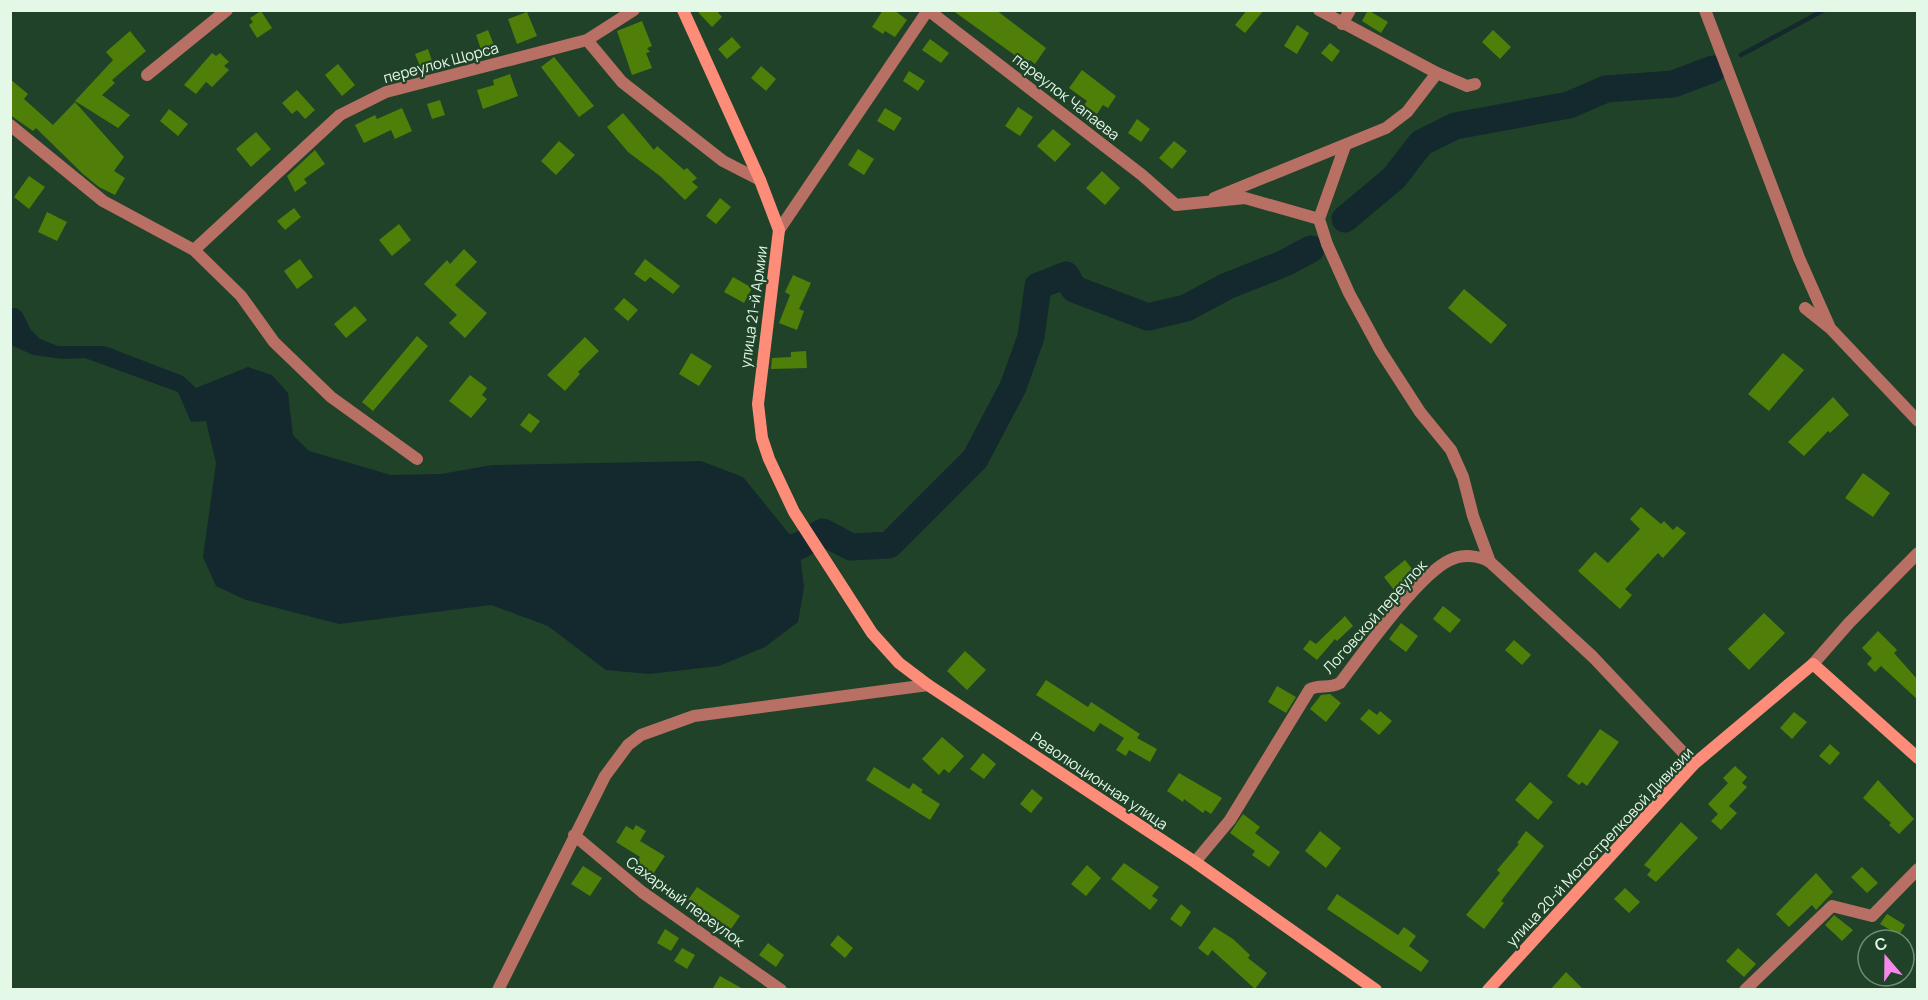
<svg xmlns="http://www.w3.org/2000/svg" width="1928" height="1000" viewBox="0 0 1928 1000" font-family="Manrope,sans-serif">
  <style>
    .water { fill: #13292d }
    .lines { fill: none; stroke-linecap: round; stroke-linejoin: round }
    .stream { stroke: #13292d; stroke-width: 4.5 }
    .river { stroke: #13292d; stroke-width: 27 }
    .building { fill: #4f7f08 }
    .minor { stroke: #b77063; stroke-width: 12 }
    .secondary { stroke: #fd8d79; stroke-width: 12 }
    .labels { text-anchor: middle; stroke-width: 4.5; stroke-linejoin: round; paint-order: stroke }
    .street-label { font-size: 15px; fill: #e4f8e8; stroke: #204229 }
  </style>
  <rect width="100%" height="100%" fill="#204229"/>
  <!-- water -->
  <path class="water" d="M11,308H16L22,312L31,330L40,339L58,346H105L183,376L196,388L248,367L272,375L288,393L293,435L309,451L391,475L441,474L492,465L701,461L743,477L799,546L804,587L798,622L765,647L719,666L649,674L606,670L548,626L491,605L339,624L246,600L216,586L203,557L216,463L206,421L191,422L178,392L85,358L63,359L33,355L11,345Z"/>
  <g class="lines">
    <!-- stream -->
    <path class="stream" d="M1741,55L1824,10"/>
    <!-- river -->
    <path class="river" d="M1345,219L1394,178L1421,143L1455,126L1569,105L1606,89L1673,84L1713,69
      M763,554L799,546L823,532L851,547L889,545L975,459L1013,387L1031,337L1038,286L1066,275L1074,289L1148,317L1186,308L1227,286L1285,263L1311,249"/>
  </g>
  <!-- building -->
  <path class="building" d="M696,10H716L722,17L712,27Z
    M883,10H894L907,20L895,37L885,31L883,34L872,27Z
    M952,10H996L1046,48L1035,64L1030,60L1027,64Z
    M1247,10H1264L1245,33L1235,25Z
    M1368,10L1388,22L1381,33L1362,21Z
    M261,11L272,28L257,38L249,25L253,22L250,18Z
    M527,12L537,36L517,44L508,19Z
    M642,21L652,46L647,48L650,52L646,53L652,68L632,75L617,31Z
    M1297,25L1309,33L1297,54L1284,46Z
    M488,30L496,50L483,55L476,35Z
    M1493,30L1511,47L1500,59L1482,42Z
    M130,31L146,51L112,80L115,83L102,95L130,115L118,128L75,101L113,60L106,52Z
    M732,37L741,47L727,59L718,49Z
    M930,39L949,53L941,63L922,50Z
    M1330,43L1340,51L1332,62L1321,53Z
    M428,49L434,67L422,71L415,54Z
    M212,53L216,56L220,53L229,62L224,66L229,70L212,87L206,82L196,94L184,85Z
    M554,57L594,106L579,117L541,67Z
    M338,64L355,85L342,96L325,75Z
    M761,66L776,79L766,91L751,78Z
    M1082,70L1116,96L1108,108L1103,105L1097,114L1084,105L1087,101L1069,88Z
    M909,71L925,81L918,91L903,81Z
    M510,74L518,96L483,109L477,90L494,85L493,80Z
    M10,79L28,94L24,99L53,125L75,102L124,157L114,171L125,178L115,195L99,187L83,174L36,128L33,131L10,115Z
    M297,90L315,110L305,119L297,110L292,114L282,103Z
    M440,100L445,115L432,119L427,104Z
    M1018,107L1033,117L1020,136L1005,126Z
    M402,108L412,131L395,139L391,130L364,143L355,125L375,115L377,119Z
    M885,108L902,118L894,131L877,121Z
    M169,109L188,124L178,136L160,121Z
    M623,113L654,150L657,146L684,170L687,168L697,178L692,182L698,187L685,200L660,176L628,152L607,127Z
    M1137,119L1150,129L1141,142L1128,133Z
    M1053,129L1071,144L1055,162L1037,146Z
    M256,132L271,149L251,167L236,149Z
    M559,141L575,155L556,175L541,161Z
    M1174,141L1187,151L1172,169L1159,158Z
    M858,149L874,159L864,175L848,165Z
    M315,150L325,164L304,179L307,183L295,192L287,176Z
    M1102,171L1120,188L1105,205L1086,188Z
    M29,176L45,187L29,209L14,197Z
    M720,198L731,207L716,224L706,216Z
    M294,208L301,217L285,230L277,221Z
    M47,212L67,222L57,241L38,232Z
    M399,224L411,240L392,256L379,240Z
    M464,249L477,262L455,285L487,313L465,338L449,323L457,315L424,284L447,260L450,264Z
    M300,259L313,277L297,289L284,271Z
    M645,259L680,286L673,294L650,277L645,282L634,274Z
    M793,275L811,283L799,309L804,311L797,330L779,323L790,295L785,292Z
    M733,277L752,288L744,303L724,292Z
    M1464,289L1507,325L1491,344L1448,308Z
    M624,298L638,310L628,321L614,309Z
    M355,306L367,320L346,338L334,324Z
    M417,336L428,346L373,411L362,402Z
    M585,337L599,351L578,372L580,374L565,391L547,375Z
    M806,351L807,368L771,369L772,358L791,357V352Z
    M691,353L712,366L699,386L679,374Z
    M1783,353L1804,370L1769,411L1748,394Z
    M470,375L487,388L482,395L487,399L471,418L449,401Z
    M1833,397L1849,415L1830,433L1828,431L1804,456L1788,442Z
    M529,413L540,421L531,433L520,425Z
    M1863,473L1890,493L1873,517L1845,498Z
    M1641,507L1661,524L1664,521L1673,530L1677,526L1686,533L1663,558L1658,553L1625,589L1632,595L1620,609L1578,571L1595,552L1608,563L1640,529L1630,519Z
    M1405,560L1417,575L1397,594L1384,577Z
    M1443,606L1461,620L1450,633L1433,619Z
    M1764,613L1785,633L1749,670L1728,649Z
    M1345,616L1353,626L1337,641L1335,639L1317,660L1303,649L1310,640L1316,644Z
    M1401,623L1418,636L1406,652L1389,639Z
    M1878,631L1897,650L1894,653L1917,679V699L1881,666L1875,672L1867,664L1872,658L1862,648Z
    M1514,640L1531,655L1522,665L1505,650Z
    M965,651L986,670L967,690L947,671Z
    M1046,680L1088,707L1091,702L1140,734L1137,738L1157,749L1150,762L1129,750L1126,756L1116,750L1124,738L1100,723L1094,732L1036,695Z
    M1277,686L1296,697L1286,713L1268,702Z
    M1330,694L1341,703L1326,722L1310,709L1321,695Z
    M1369,709L1377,715L1380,711L1392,721L1379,735L1360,719Z
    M1794,712L1807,722L1792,739L1780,728Z
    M1600,729L1619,742L1587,786L1582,782L1579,785L1567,776Z
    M942,737L964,756L949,773L944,769L939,775L922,759Z
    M1830,744L1840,753L1830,765L1819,756Z
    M983,753L996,764L984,779L970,769Z
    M1735,766L1747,777L1742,783L1747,787L1729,806L1737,813L1721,830L1711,821L1718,814L1708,804L1728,783L1723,778Z
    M874,767L909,789L913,783L923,790L921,792L940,804L930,820L866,780Z
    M1179,773L1222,798L1211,814L1205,810L1203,813L1184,799L1183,802L1167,791Z
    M1878,780L1914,819L1899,834L1889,825L1891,823L1863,798Z
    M1530,782L1553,802L1538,820L1515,800Z
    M1032,789L1043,798L1031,813L1020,804Z
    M1243,814L1260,827L1255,833L1280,852L1269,867L1252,855L1255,851L1230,833Z
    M1681,822L1698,838L1656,882L1647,875L1651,870L1644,865Z
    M636,825L646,831L640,841L665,856L653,874L636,863L640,857L616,842L626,826L633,830Z
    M1320,831L1341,848L1326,868L1305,851Z
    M1526,831L1544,846L1501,901L1504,903L1484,929L1466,915L1500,873L1497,870L1519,844L1517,843Z
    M1124,863L1159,887L1152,896L1158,900L1150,910L1111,879Z
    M1087,865L1101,878L1086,896L1071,884Z
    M583,866L602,878L590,896L571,884Z
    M1862,867L1878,883L1867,893L1851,877Z
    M1816,873L1833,892L1816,910L1812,905L1789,927L1776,914Z
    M697,887L740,916L731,929L688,900Z
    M1625,888L1640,902L1629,913L1614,899Z
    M1337,894L1398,935L1404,927L1416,936L1409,946L1429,961L1421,972L1327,909Z
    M1181,904L1191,912L1181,927L1170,919Z
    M1887,914L1905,925L1899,935L1880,924Z
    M1834,915L1853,930L1842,941L1825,925Z
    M1214,927L1233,939L1250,955L1248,958L1267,973L1255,989L1212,950L1208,956L1198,948Z
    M665,929L679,938L671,951L657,943Z
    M838,935L853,948L845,958L830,945Z
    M768,943L784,955L776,967L759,955Z
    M682,948L695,955L687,969L674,961Z
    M1738,948L1756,964L1744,977L1726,961Z
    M1566,972L1584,990H1550Z
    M720,976L745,990H712Z"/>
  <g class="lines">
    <!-- minor -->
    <path class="minor" d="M928,10L1142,175L1176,205L1245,198L1319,219
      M1319,10L1437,73L1467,86L1475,84
      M1705,10L1799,258L1830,328
      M1342,24L1350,10
      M587,40L622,82L723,161L760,180
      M147,75L227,10
      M10,125L103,201L194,250L241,296L274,342L331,397L417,459
      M1345,146L1319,219L1327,244L1349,293L1380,350L1420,412L1451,450L1463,477L1473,516L1490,562
      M1214,198L1386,128L1407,112L1437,73
      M779,230L928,10
      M194,250L340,115L386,92L587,40L634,10
      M1805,308L1830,328L1918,421
      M1813,664L1849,623L1918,553
      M574,835L642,892L781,990
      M1195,862L1230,820L1310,689C1320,684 1329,689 1340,683C1362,654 1419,574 1450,560C1463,554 1478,555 1490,562L1593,657L1694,764
      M498,990L605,776L628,745L641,735L694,716L928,685
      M1745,990L1832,906L1872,916L1918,869"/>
    <!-- secondary -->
    <path class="secondary" d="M683,10L760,180L779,230L758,404L762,438L769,459L794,512L872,633L899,663L928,685L1195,862L1376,990
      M1488,990L1694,764L1813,664L1918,758"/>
  </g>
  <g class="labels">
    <!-- street labels -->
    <g class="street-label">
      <text transform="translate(441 63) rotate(-15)" y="5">переулок Щорса</text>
      <text transform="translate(1066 97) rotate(38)" y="5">переулок Чапаева</text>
      <text transform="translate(754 307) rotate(-82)" y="5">улица 21-й Армии</text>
      <text transform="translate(1375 617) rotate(-48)" y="5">Логовской переулок</text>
      <text transform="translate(1099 781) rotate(34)" y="5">Революционная улица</text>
      <text transform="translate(1600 847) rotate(-47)" y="5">улица 20-й Мотострелковой Дивизии</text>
      <text transform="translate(685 902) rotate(36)" y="5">Сахарный переулок</text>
    </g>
  </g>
  <!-- border -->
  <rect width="1928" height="1000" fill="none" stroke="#e4f8e8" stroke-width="24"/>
  <!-- north arrow -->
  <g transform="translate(1886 958) rotate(340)"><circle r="28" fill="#204229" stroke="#6e8b75" stroke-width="1.5"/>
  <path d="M0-4.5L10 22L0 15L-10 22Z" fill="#f788eb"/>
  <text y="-9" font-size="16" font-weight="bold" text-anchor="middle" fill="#e4f8e8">С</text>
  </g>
</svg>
